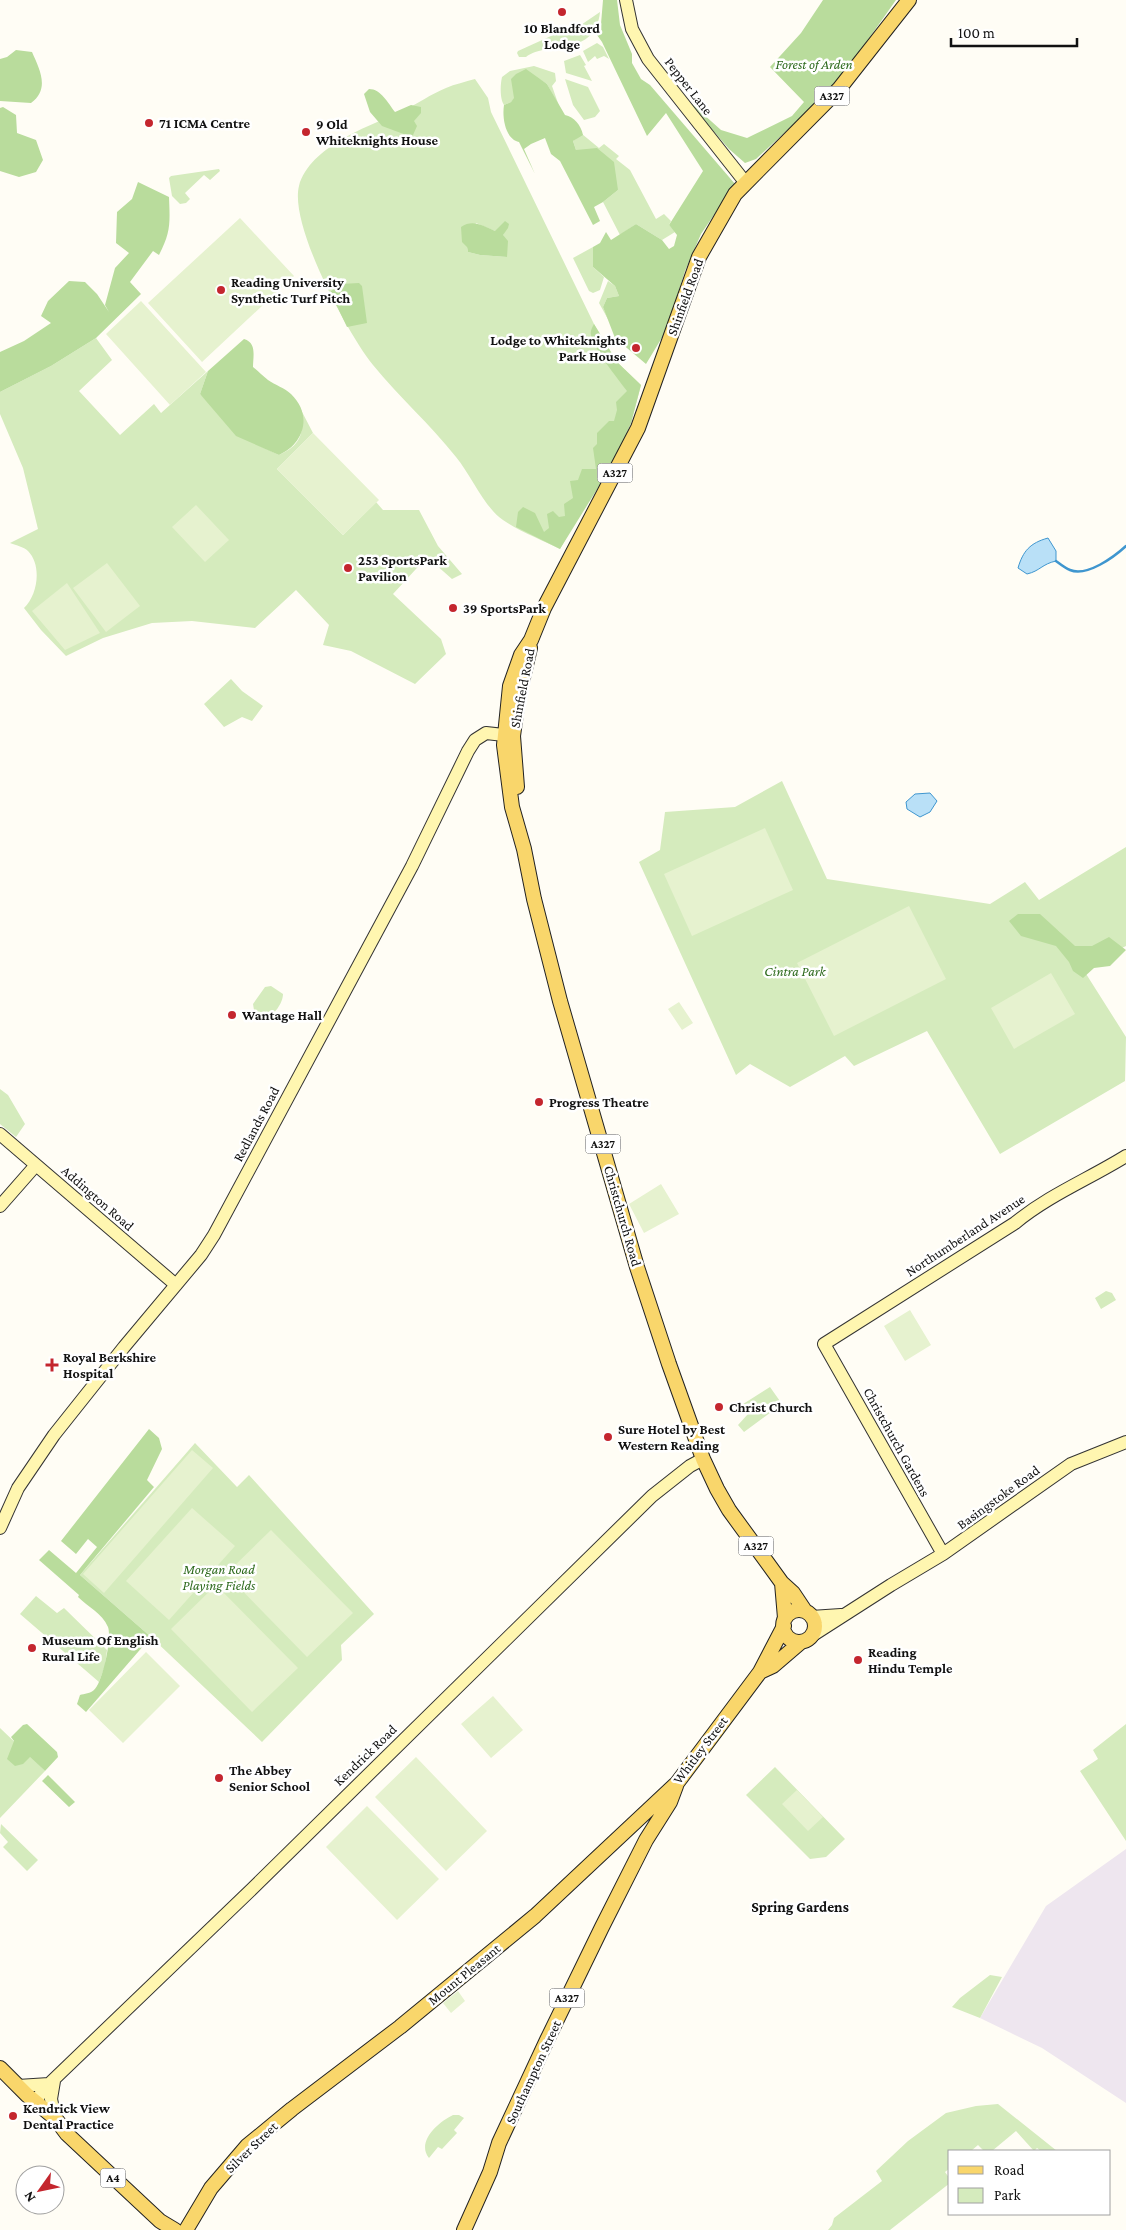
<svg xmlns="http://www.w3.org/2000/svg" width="1126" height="2230" viewBox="0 0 1126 2230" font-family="'Crimson Pro',serif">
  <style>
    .industrial { fill: #eee6ef }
    .green { fill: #d5ebbd; fill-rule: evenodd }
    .forest { fill: #b9dc9c }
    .pitch { fill: #e6f2cf }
    .water { fill: #b9e0f7; stroke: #3f96cf }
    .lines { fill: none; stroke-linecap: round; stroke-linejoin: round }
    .stream { stroke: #3f96cf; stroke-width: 2.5 }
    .secondary-casing { stroke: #333; stroke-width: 14 }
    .primary-casing { stroke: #222; stroke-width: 16 }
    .secondary { stroke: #fff6b0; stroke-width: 12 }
    .primary { stroke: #f9d66b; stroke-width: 14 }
    .poi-dot { fill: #c4262e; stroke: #fff; stroke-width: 2 }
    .labels { text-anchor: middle; stroke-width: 5; stroke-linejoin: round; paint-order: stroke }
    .shield { fill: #fff; stroke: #585858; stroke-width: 1 }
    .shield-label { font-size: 12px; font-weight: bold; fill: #111 }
    .poi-label { font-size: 14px; font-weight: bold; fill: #111; stroke: #fff; text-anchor: start }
    .park-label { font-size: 14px; font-style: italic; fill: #2f6b1f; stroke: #fff }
    .street-label { font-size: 14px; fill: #111; stroke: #fff }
    .neighbourhood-label { font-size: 15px; font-weight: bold; fill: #111; stroke: #fff }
  </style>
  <rect width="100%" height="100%" fill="#fffdf5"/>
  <!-- industrial -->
  <path class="industrial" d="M1126,1849V2103L1042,2048L980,2018L1046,1906Z"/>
  <!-- green -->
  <path class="green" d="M600,12C595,58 549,40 526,57H519L517,53L518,51L573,26L575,29Z
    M597,43L603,47L609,59L604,56L597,59L595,56L588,62L583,51Z
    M580,55L586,65L584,66L592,81L566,73L564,61Z
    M534,66L555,73L556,81L552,86L559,106L547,84L539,79L511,102L504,105C500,99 500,86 502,77L510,71Z
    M475,79L488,98L491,112L594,324L617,362L641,385L631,423L560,549C542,540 520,532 503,520C484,507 471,475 456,457C430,424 399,397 373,365C348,334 289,225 299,186C310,146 369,126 403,111C417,104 431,94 446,88C455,84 465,82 475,79ZM476,223L495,231H504L503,235L507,257L480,255L468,252L467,247Z
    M565,79L588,87L600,111L595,117L584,120L573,105Z
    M582,134L599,148L604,144L619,156L616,159L630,170L656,219L664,214L671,221L669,225L675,232L662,240L636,224L620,235L603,202L618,190L576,150L573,141Z
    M219,169L220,171L210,180L204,175L185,193L190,199L186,203L180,204L172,196L169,178L171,176Z
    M593,247V267L604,277L600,290L593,293L589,291L573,258Z
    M608,281L615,286L619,296L607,298L603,307L609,321L599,303Z
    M96,338L112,360L79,391L120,435L154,404L161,413L208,371L200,394L258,445L279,455C302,445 305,431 300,408L313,433L277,469L343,535L376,502L383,510H419L438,546L462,574L452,579L427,557L393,594L441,639L446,654L415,684L351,651L323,645L329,625L296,590L255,628L192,621L152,623L103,638L66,656L41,630L24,608C38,595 42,565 28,551C24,547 15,545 10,543L38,529L23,468L0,414V392L51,366Z
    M231,679L242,691L263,706L252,721L242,717L224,727L204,704Z
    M782,781L827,879L990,904L1025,882L1039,900L1126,847V946L1083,967L1057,928L1126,1037L1125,1081L1000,1154L927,1031L854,1066L845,1056L790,1087L750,1064L736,1075L639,862L660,850L665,812L735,807Z
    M271,986L283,994C283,1003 274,1016 265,1018L254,1010L253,1004L265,987Z
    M0,1089L8,1095L25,1124L16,1137L0,1124Z
    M1106,1291L1112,1293L1116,1300L1101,1309L1095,1298Z
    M770,1387L782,1404L744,1432L738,1425L748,1414L740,1406Z
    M195,1443L237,1487L249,1475L374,1614L341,1645L342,1660L262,1742L151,1637L80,1575Z
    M36,1596L57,1613L64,1608L107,1650L105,1666L99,1682L20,1614Z
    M1126,1724V1841L1080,1771L1098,1759L1093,1750Z
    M0,1728L45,1771L0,1818Z
    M775,1767L845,1839L826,1857L810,1859L746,1795Z
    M1,1824L38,1860L27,1871L3,1847L8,1842L0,1833Z
    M990,1975L1002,1977L980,2018L952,2007L960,1998Z
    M998,2104L1057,2151H1041L1037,2148L1034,2151L1016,2131L992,2151H984L978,2145L971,2151H950V2168L945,2172L950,2179V2183L890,2230H828L832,2225L834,2218L882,2181L876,2171L908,2141L946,2113L976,2106Z
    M453,2115H459L464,2118L454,2130L457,2133L442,2149L438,2147L429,2158C416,2142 438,2122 453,2115Z"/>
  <!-- forest -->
  <path class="forest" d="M603,0H617L620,25L632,54V63L641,79L650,85L735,184L701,234L685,271L666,331L646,364L615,338L603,307L607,298L619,296L615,286L593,267V247L600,243L606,232L611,240L636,224L662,240L669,249L674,246L677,235L669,225L703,171L666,113L647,136L602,42L597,35L601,24Z
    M823,0H896L836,85L756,159L745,163L729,149L683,96L721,130L747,138L792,116L804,102L770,67L801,33Z
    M16,50L32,52C40,70 50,89 31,103L0,101V59L7,57Z
    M526,69L547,84L565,115C574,117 581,125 583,135L573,141L576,150L597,148L614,162L618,190L603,202L594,207L600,221L593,225L560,161L551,154L545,138L531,144L524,149L535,174L519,142C505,139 502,117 504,105L511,102L514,98L511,79L516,74Z
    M369,89C381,89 388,103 395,112L411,105L421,107V113L414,121L417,126L413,135L409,136L382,126L370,112L364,94Z
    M3,107L16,115L17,133L36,140L43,160L36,172L19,177L0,171V108Z
    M138,182L169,197C170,223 171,232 159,255L153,251L130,282L141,294L96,338L51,366L0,392V352L24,341L51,323L41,316L48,301L69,281L85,282L97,294L109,312L105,305L115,268L129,253L116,243L117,212L132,199Z
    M505,221L509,224L508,228L503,235L508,241L507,257L480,255L468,252L467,247L462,242L461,227C473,219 483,226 495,231Z
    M359,283L362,286L367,323L347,327L330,292L341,284Z
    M594,324L617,362L641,385L631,423L614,462L560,549L516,527L518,512L523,507L535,513L544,532L549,528L547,514L553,511L559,517L565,516L564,504L573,498L570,481L578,480L582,469H596L593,448L597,444V433L609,421H614L617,410L616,402L627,391C618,379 593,348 591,335C590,331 592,328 594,324Z
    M244,339C257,343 253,356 253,367C258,371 263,376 268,380C275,385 285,388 291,394C313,415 304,444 279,455L236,436L200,394L208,371Z
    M1018,914H1040L1075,946H1092L1109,937L1126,950L1110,966L1094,968L1083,978L1073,971L1069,962L1056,946L1021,936L1009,921Z
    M149,1429L159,1438L162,1449L147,1480L154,1487L80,1575L151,1637L86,1712L77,1704L80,1695C84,1694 91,1693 94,1690C103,1682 112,1637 108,1627C102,1613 88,1607 78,1597L79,1595L39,1560L49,1550L76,1573L97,1547L88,1539L76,1554L61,1541Z
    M27,1724L57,1752L58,1757L45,1771L30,1757L23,1764L15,1766L7,1759L14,1741L11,1737L23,1725Z
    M48,1775L75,1802L69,1807L42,1781Z"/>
  <!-- pitch -->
  <path class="pitch" d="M240,218L294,276L202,362L148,303Z
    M141,301L206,372L170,405L106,334Z
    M313,433L379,500L343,535L277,469Z
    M196,505L229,540L205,562L172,527Z
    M107,563L140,606L106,632L73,588Z
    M67,583L100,633L65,650L32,611Z
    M765,828L793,890L692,936L664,874Z
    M909,906L946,979L834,1036L797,963Z
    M1051,973L1075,1014L1014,1049L991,1008Z
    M679,1002L693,1023L682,1030L668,1009Z
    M661,1184L679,1214L644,1233L629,1204Z
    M910,1310L931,1345L905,1361L884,1326Z
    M192,1450L213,1468L104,1593L83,1574Z
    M192,1508L235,1546L169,1620L126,1581Z
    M271,1530L353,1613L307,1657L226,1574Z
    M216,1585L298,1668L252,1712L171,1629Z
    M146,1652L180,1686L123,1743L89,1710Z
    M493,1696L523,1730L491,1758L461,1724Z
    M416,1757L487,1831L446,1871L375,1797Z
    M797,1790L823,1817L808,1831L782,1804Z
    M367,1806L439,1879L397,1920L326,1847Z
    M458,1991L465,2001L451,2013L443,2003Z"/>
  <!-- water -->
  <path class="water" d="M1048,538L1056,551V561C1042,564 1040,571 1027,574L1018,568C1023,551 1030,543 1048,538Z
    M930,793L937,801L930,812L920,817L907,809L906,802L915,794Z"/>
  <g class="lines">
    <!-- stream -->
    <path class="stream" d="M1056,561C1060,564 1065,568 1070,570C1087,577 1114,557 1126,546"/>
    <!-- secondary casing -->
    <g class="secondary-casing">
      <path id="secondary" d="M626,0L632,29L648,59L745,182
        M0,1134L176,1285
        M0,1206L36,1165
        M0,1528L18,1488L54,1435L124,1347L201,1255L214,1235L412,866L468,751L475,740L486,733L513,736
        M943,1554L824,1344L1015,1223C1049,1195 1089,1179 1126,1156
        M811,1617L841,1615
        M813,1635L891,1585L943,1554L1071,1464L1126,1442
        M54,2081L51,2099L55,2118
        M18,2086L49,2084
        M37,2103L39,2096L49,2084L253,1888L652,1496L690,1466L703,1459"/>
    </g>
    <!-- primary casing -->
    <g class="primary-casing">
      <path id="primary" d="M517,787L513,736L518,699L530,648
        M782,1583L785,1618
        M783 1626a16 16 0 1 1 32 0a16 16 0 1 1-32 0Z
        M805,1611L793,1593L782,1583L729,1510L717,1489L703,1459L669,1364L637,1267L560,1001L534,899L524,849L512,807L504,745L510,686L521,655L531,640L544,608L638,428L699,257L735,194L839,89L909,0
        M760,1672L773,1666L801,1642
        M0,2068L27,2095L55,2118L67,2134L160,2221L175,2230
        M186,2230L211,2188L247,2146L292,2109L400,2027L535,1916L677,1783L760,1672L784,1626
        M464,2230L490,2172L499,2143L547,2040L602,1927L646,1840L670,1802L676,1786"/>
    </g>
    <!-- secondary -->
    <use href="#secondary" class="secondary"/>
    <!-- primary -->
    <use href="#primary" class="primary"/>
  </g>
  <!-- markers -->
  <g class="poi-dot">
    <circle cx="562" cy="12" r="5"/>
    <circle cx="149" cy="123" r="5"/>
    <circle cx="306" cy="132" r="5"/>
    <circle cx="221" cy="290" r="5"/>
    <circle cx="636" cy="348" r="5"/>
    <circle cx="348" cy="568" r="5"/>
    <circle cx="453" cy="608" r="5"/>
    <circle cx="232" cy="1015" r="5"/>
    <circle cx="539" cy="1102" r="5"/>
    <path d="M49.5 1357.5h5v5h5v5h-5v5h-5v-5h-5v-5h5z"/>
    <circle cx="719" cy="1407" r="5"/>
    <circle cx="608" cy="1437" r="5"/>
    <circle cx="32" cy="1648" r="5"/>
    <circle cx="858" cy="1660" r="5"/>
    <circle cx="219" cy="1778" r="5"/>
    <circle cx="13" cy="2116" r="5"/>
  </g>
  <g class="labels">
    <!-- shield labels -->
    <g class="shield">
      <rect x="814.5" y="86.5" width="35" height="19" rx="4"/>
      <rect x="597.5" y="463.5" width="35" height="19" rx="4"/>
      <rect x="585.5" y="1134.5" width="35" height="19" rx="4"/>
      <rect x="738.5" y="1536.5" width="35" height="19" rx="4"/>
      <rect x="549.5" y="1988.5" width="35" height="19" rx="4"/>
      <rect x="100.5" y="2168.5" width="25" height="19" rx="4"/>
    </g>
    <g class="shield-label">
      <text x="832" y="100">A327</text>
      <text x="615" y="477">A327</text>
      <text x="603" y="1148">A327</text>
      <text x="756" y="1550">A327</text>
      <text x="567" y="2002">A327</text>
      <text x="113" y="2182">A4</text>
    </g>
    <!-- poi labels -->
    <g class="poi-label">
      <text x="562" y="33" text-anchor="middle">10 Blandford<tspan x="562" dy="16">Lodge</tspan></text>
      <text x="159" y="128">71 ICMA Centre</text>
      <text x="316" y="129">9 Old<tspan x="316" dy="16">Whiteknights House</tspan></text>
      <text x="231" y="287">Reading University<tspan x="231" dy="16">Synthetic Turf Pitch</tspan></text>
      <text x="626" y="345" text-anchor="end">Lodge to Whiteknights<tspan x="626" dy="16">Park House</tspan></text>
      <text x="358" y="565">253 SportsPark<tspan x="358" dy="16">Pavilion</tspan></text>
      <text x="463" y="613">39 SportsPark</text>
      <text x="242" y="1020">Wantage Hall</text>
      <text x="549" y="1107">Progress Theatre</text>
      <text x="63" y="1362">Royal Berkshire<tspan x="63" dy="16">Hospital</tspan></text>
      <text x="729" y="1412">Christ Church</text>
      <text x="618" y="1434">Sure Hotel by Best<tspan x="618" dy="16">Western Reading</tspan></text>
      <text x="42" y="1645">Museum Of English<tspan x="42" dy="16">Rural Life</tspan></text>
      <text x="868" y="1657">Reading<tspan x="868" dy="16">Hindu Temple</tspan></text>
      <text x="229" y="1775">The Abbey<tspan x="229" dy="16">Senior School</tspan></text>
      <text x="23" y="2113">Kendrick View<tspan x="23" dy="16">Dental Practice</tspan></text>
    </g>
    <!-- park labels -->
    <g class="park-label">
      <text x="814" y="69">Forest of Arden</text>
      <text x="795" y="976">Cintra Park</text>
      <text x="219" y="1574">Morgan Road<tspan x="219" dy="16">Playing Fields</tspan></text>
    </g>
    <!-- street labels -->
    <g class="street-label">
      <text transform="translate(689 86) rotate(52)" y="5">Pepper Lane</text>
      <text transform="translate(685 297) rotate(-70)" y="5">Shinfield Road</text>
      <text transform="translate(522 688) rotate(-79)" y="5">Shinfield Road</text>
      <text transform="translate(256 1124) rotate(-62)" y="5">Redlands Road</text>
      <text transform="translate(98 1198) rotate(41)" y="5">Addington Road</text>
      <text transform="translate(623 1216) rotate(74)" y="5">Christchurch Road</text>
      <text transform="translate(965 1235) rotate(-33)" y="5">Northumberland Avenue</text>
      <text transform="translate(897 1442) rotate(61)" y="5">Christchurch Gardens</text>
      <text transform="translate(998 1497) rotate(-36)" y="5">Basingstoke Road</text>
      <text transform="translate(700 1750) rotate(-53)" y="5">Whitley Street</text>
      <text transform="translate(365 1755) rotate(-44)" y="5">Kendrick Road</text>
      <text transform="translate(464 1974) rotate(-39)" y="5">Mount Pleasant</text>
      <text transform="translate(533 2072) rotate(-65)" y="5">Southampton Street</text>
      <text transform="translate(251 2147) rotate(-44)" y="5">Silver Street</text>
    </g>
    <!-- neighbourhood labels -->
    <g class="neighbourhood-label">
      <text x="800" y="1912">Spring Gardens</text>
    </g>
  </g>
  <!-- legend -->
  <rect x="948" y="2150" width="162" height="65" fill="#ffffff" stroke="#a0a0a0"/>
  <rect x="958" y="2166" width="25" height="8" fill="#f9d66b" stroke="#a0a0a0"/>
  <text x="994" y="2175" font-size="15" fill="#111111">Road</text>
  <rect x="958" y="2188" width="25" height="15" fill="#d5ebbd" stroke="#a0a0a0"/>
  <text x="994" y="2200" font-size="15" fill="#111111">Park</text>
  <!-- north arrow -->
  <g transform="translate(40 2190) rotate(237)"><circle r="24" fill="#ffffff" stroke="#a0a0a0"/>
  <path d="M0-4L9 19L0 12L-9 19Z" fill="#c4262e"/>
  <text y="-8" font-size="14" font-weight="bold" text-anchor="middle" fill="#111111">N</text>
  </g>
  <!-- scale -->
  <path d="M951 38v8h126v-8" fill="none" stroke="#111111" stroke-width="2.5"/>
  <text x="958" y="38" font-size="15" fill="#111111" stroke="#ffffff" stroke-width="4" paint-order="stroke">100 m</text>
</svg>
